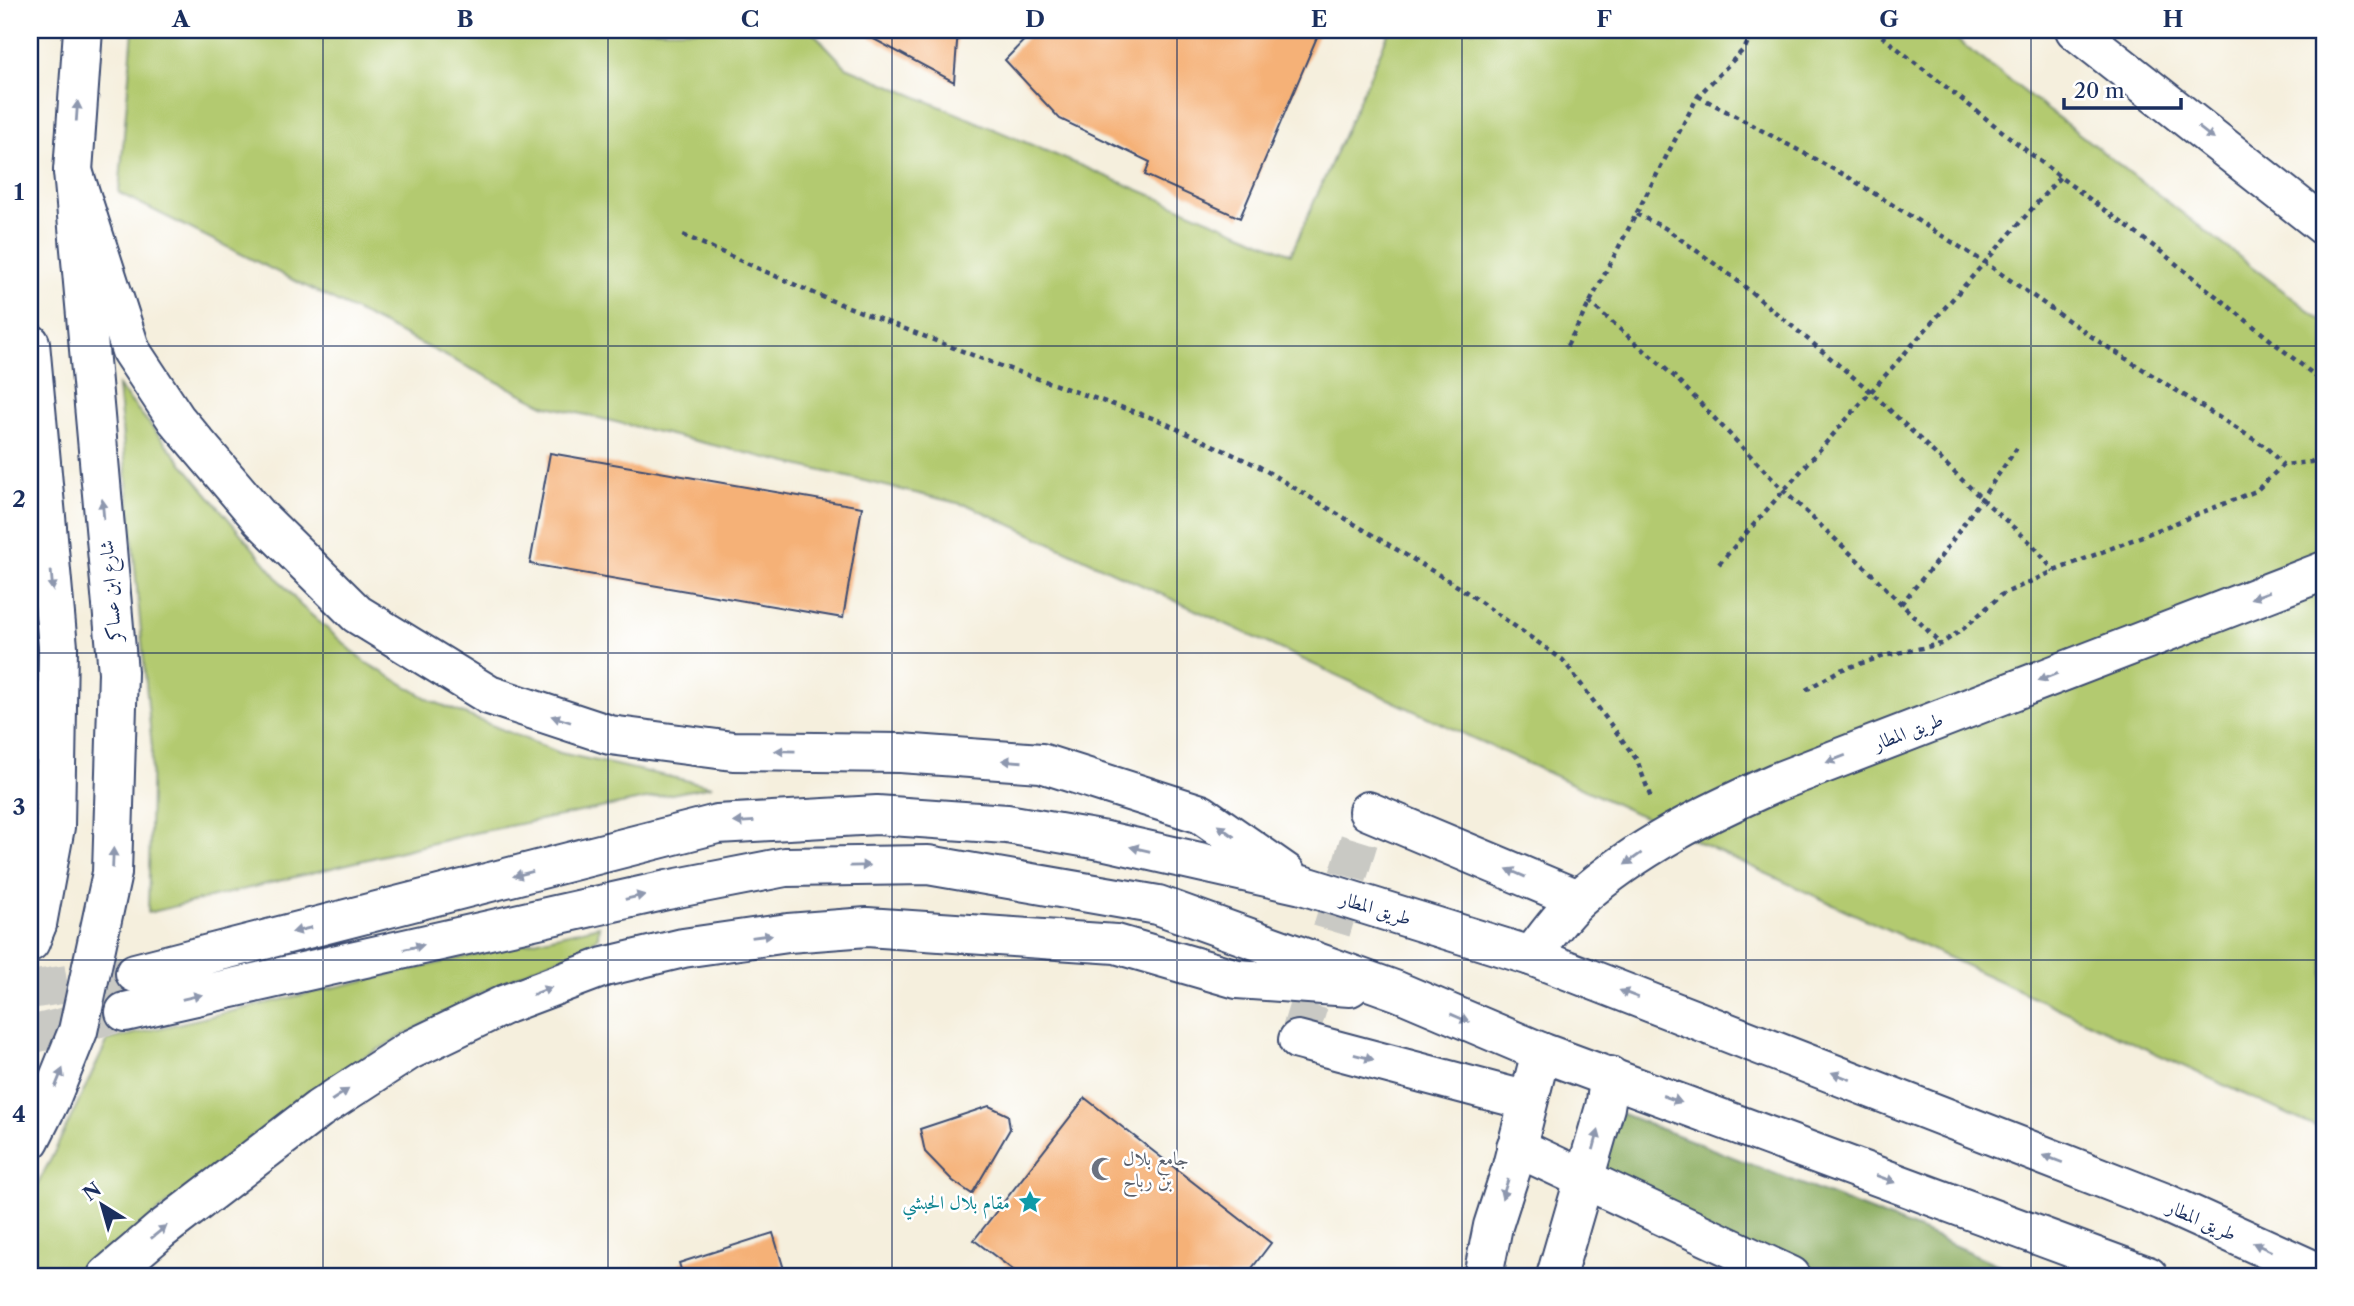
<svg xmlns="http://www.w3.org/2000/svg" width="2354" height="1306" viewBox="0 0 2354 1306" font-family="'Libre Caslon Text',Amiri,serif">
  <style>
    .green { fill: #b3ca6f; stroke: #677c66; stroke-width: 2 }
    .forest { fill: #8eae62; stroke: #546e60; stroke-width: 2 }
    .building { fill: #f5b177 }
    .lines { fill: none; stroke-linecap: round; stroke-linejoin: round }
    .major-tunnel { stroke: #c9c9c4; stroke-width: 38; stroke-dasharray: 38 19; stroke-linecap: butt }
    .highway-tunnel { stroke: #c9c9c4; stroke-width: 38; stroke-dasharray: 38 19; stroke-linecap: butt }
    .minor-casing { stroke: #3c4c71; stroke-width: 42 }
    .major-casing { stroke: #3c4c71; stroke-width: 42 }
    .highway-casing { stroke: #3c4c71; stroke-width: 42 }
    .path { stroke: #3c4c71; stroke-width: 4.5; stroke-dasharray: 5 5; stroke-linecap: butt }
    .minor { stroke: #fff; stroke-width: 38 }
    .major { stroke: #fff; stroke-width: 38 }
    .highway { stroke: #fff; stroke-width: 38 }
    .oneway { fill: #8d97ae }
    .grid { fill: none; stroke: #1b2f5e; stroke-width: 2; stroke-opacity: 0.55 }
    .labels { text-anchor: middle; stroke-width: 5; stroke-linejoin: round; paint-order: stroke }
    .street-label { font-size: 19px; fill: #1b2f5e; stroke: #fff }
    .worship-label { font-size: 19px; fill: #5b616d; stroke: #fff; text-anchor: start }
    .culture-label { font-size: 19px; fill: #0d838f; stroke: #fff; text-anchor: end }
    .neatline { fill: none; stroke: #1b2f5e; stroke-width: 2.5 }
    .grid-label { font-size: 23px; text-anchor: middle; font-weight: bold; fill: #1b2f5e }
  </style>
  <rect width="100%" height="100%" fill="#fff"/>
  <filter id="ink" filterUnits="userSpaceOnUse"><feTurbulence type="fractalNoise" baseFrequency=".0143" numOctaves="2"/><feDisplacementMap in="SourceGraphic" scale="14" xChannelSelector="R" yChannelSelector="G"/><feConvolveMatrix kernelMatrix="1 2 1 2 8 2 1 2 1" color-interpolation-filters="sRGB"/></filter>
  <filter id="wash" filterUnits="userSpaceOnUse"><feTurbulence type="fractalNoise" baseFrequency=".00686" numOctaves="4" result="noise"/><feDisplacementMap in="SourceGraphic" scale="28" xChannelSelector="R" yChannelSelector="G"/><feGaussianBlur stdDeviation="1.57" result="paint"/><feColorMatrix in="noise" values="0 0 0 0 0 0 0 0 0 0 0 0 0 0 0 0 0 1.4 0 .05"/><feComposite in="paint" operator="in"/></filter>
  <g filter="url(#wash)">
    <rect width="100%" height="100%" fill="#f5efdd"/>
    <!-- green -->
    <path class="green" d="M133,30H811L846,67L1291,254L1390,30H1944L2324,322V1131L970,506L544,405L119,193Z
      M118,386L300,605L365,662L432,701L560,753L712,786L474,833L148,913L152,748Z
      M599,926L598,937L584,949L536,967L469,999L352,1064L240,1145L80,1276H30V1197L51,1159L108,1040Z"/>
    <!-- forest -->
    <path class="forest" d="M1605,1107L1924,1232L2023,1276H1791L1585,1178Z"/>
    <g id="blocks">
      <!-- building -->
      <path class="building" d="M857,30H958L954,82Z
        M1034,30H1320L1240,218L1145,175L1150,162L1060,119L1005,60Z
        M550,453L862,507L843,618L530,564Z
        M1085,1098L1271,1243L1246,1276H1021L974,1240Z
        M989,1106L1008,1115L1010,1129L972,1194L953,1181L925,1152L920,1129Z
        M773,1233L786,1276H683L679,1263Z"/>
    </g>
  </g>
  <g filter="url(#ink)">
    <use href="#blocks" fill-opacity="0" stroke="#3c4c71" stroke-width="2"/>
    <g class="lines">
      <!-- major-tunnel -->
      <path class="major-tunnel" d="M1298,1040L1368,811"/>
      <!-- highway-tunnel -->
      <path class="highway-tunnel" d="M30,990L135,973
        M30,1035L125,1012"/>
      <!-- minor casing -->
      <g class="minor-casing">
        <path id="minor" d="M1516,1147L1791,1276"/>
      </g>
      <!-- major casing -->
      <g class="major-casing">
        <path id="major" d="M2075,30L2324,226
          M30,343L58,647L55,827L37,924L30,942
          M1368,811L1578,899
          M1531,956C1546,937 1561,915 1579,899C1637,847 1707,813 1777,782L2324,571
          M1298,1040L1528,1101
          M30,1140L50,1100L78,1031L112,873L118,672L73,171L83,30
          M1483,1276L1493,1226L1511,1170L1541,1052
          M1556,1276L1605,1107L1610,1076"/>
      </g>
      <!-- highway casing -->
      <g class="highway-casing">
        <path id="highway" d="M73,171L131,351L176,419L260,518L357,614L489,695L610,735L733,751L900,753L1041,763L1201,814L1286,873
          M30,835L37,924
          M135,973L717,824L877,815L1007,824L1106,841L1302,885L1531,956L2163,1202L2324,1275
          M125,1012L667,890L785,867L928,865L1158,905L1397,991L1541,1052L2148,1276
          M107,1276L161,1230L319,1109L410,1050L506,1004L604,967L683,948L788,933L867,927L1116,944L1237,979L1350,987"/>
      </g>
      <!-- path -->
      <path class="path" d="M1874,30L2060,177L2160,251L2324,383
        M1698,96L1848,177L1984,262L2098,341L2266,447L2283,465
        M1636,214L1665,228L1733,277L1870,391L1982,499L2032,544L2054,571
        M683,235L825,298L1001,366L1158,420L1258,466L1459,587L1563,660L1637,760L1652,801
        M1589,302L1676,378L1784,491L1867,569L1941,644
        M1567,346L1698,96L1745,48L1753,30
        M1719,564L2060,177
        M1901,604L1942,555L2017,448
        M1806,690L1840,670L1888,655L1941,644L1963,629L2001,595L2054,571L2256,491L2283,465L2311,462L2324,454"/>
      <!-- minor -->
      <use href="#minor" class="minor"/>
      <!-- major -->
      <use href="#major" class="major"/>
      <!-- highway -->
      <use href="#highway" class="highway"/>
    </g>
    <!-- one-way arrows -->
    <defs><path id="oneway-solid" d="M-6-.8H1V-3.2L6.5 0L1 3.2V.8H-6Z" transform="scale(1.75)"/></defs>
    <g class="oneway">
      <use href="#oneway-solid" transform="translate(77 111) rotate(-86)"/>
      <use href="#oneway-solid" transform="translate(2206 133) rotate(38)"/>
      <use href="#oneway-solid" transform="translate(103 509) rotate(-95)"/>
      <use href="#oneway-solid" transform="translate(52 581) rotate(85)"/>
      <use href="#oneway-solid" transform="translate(2260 595) rotate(159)"/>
      <use href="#oneway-solid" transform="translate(2048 677) rotate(159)"/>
      <use href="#oneway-solid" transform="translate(561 719) rotate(-162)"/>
      <use href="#oneway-solid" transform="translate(785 751) rotate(-179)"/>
      <use href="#oneway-solid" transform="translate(1836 759) rotate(159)"/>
      <use href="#oneway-solid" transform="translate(1012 761) rotate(-176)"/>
      <use href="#oneway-solid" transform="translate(744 822) rotate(177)"/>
      <use href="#oneway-solid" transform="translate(1226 831) rotate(-145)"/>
      <use href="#oneway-solid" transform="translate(1140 849) rotate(-167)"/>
      <use href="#oneway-solid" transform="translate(113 858) rotate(-88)"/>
      <use href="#oneway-solid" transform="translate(1633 859) rotate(145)"/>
      <use href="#oneway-solid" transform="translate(860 866) rotate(-1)"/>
      <use href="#oneway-solid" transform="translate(1516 873) rotate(-157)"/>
      <use href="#oneway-solid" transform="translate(523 874) rotate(166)"/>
      <use href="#oneway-solid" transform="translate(635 897) rotate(-13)"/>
      <use href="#oneway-solid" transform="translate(302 930) rotate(166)"/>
      <use href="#oneway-solid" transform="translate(762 936) rotate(-8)"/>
      <use href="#oneway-solid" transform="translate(414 947) rotate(-13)"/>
      <use href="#oneway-solid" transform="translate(542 991) rotate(-21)"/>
      <use href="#oneway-solid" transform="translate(1629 994) rotate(-159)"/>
      <use href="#oneway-solid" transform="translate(192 997) rotate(-13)"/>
      <use href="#oneway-solid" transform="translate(1460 1018) rotate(23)"/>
      <use href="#oneway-solid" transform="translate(1364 1057) rotate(15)"/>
      <use href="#oneway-solid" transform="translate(1841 1076) rotate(-159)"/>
      <use href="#oneway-solid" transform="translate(59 1078) rotate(-68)"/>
      <use href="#oneway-solid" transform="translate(340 1095) rotate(-33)"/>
      <use href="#oneway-solid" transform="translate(1672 1099) rotate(20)"/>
      <use href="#oneway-solid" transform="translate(1596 1140) rotate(-75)"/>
      <use href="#oneway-solid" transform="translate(2053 1159) rotate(-159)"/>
      <use href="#oneway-solid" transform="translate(1886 1179) rotate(20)"/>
      <use href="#oneway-solid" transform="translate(1505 1189) rotate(108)"/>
      <use href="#oneway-solid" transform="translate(159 1232) rotate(-39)"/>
      <use href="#oneway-solid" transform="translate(2262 1247) rotate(-155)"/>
    </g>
  </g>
  <!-- grid -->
  <path class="grid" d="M323,30V1276M608,30V1276M892,30V1276M1177,30V1276M1462,30V1276M1746,30V1276M2031,30V1276M30,346H2324M30,653H2324M30,960H2324"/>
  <!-- icons -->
  <defs>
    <g id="mosque-bare" transform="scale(1.89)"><path d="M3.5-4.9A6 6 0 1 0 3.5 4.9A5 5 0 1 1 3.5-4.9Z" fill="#6b7280" stroke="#fff" stroke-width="2.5" paint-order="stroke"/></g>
    <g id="sight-bare" transform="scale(1.89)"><path d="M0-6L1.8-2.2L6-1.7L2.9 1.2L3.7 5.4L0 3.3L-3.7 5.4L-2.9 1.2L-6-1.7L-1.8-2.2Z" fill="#0f9aa8" stroke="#fff" stroke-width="2.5" paint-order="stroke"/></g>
  </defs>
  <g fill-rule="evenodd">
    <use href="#mosque-bare" x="1103" y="1169"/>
    <use href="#sight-bare" x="1030" y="1202"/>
  </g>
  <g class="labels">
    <!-- street labels -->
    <g class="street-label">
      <text transform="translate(110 591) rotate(-95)" y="7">شارع ابن عساكر</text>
      <text transform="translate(1908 731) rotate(-21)" y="7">طريق المطار</text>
      <text transform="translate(1376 908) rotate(17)" y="7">طريق المطار</text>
      <text transform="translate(2202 1220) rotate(24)" y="7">طريق المطار</text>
    </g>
    <!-- worship labels -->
    <g class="worship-label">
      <text x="1123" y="1165">جامع بلال<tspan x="1123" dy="22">بن رباح</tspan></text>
    </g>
    <!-- culture labels -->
    <g class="culture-label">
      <text x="1010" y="1209">مقام بلال الحبشي</text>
    </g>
  </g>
  <!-- margin -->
  <rect width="2354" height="1306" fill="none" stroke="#fff" stroke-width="77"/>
  <!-- north arrow -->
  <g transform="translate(102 1205) rotate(323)" stroke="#ffffff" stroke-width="5" paint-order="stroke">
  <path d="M0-5L12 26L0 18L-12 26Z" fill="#1b2f5e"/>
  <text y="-10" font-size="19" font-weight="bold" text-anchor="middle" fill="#1b2f5e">N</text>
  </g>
  <!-- scale -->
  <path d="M2064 98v10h117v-10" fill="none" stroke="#1b2f5e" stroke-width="3.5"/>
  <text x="2074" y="98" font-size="21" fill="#1b2f5e" stroke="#ffffff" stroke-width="5" paint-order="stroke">20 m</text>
  <rect x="38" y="38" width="2278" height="1230" class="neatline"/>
  <g class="grid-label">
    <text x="181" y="27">A</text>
    <text x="465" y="27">B</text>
    <text x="750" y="27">C</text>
    <text x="1035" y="27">D</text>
    <text x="1319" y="27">E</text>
    <text x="1604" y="27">F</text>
    <text x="1889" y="27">G</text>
    <text x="2173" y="27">H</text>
    <text x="19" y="200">1</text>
    <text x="19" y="507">2</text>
    <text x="19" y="815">3</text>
    <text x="19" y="1122">4</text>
  </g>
</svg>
